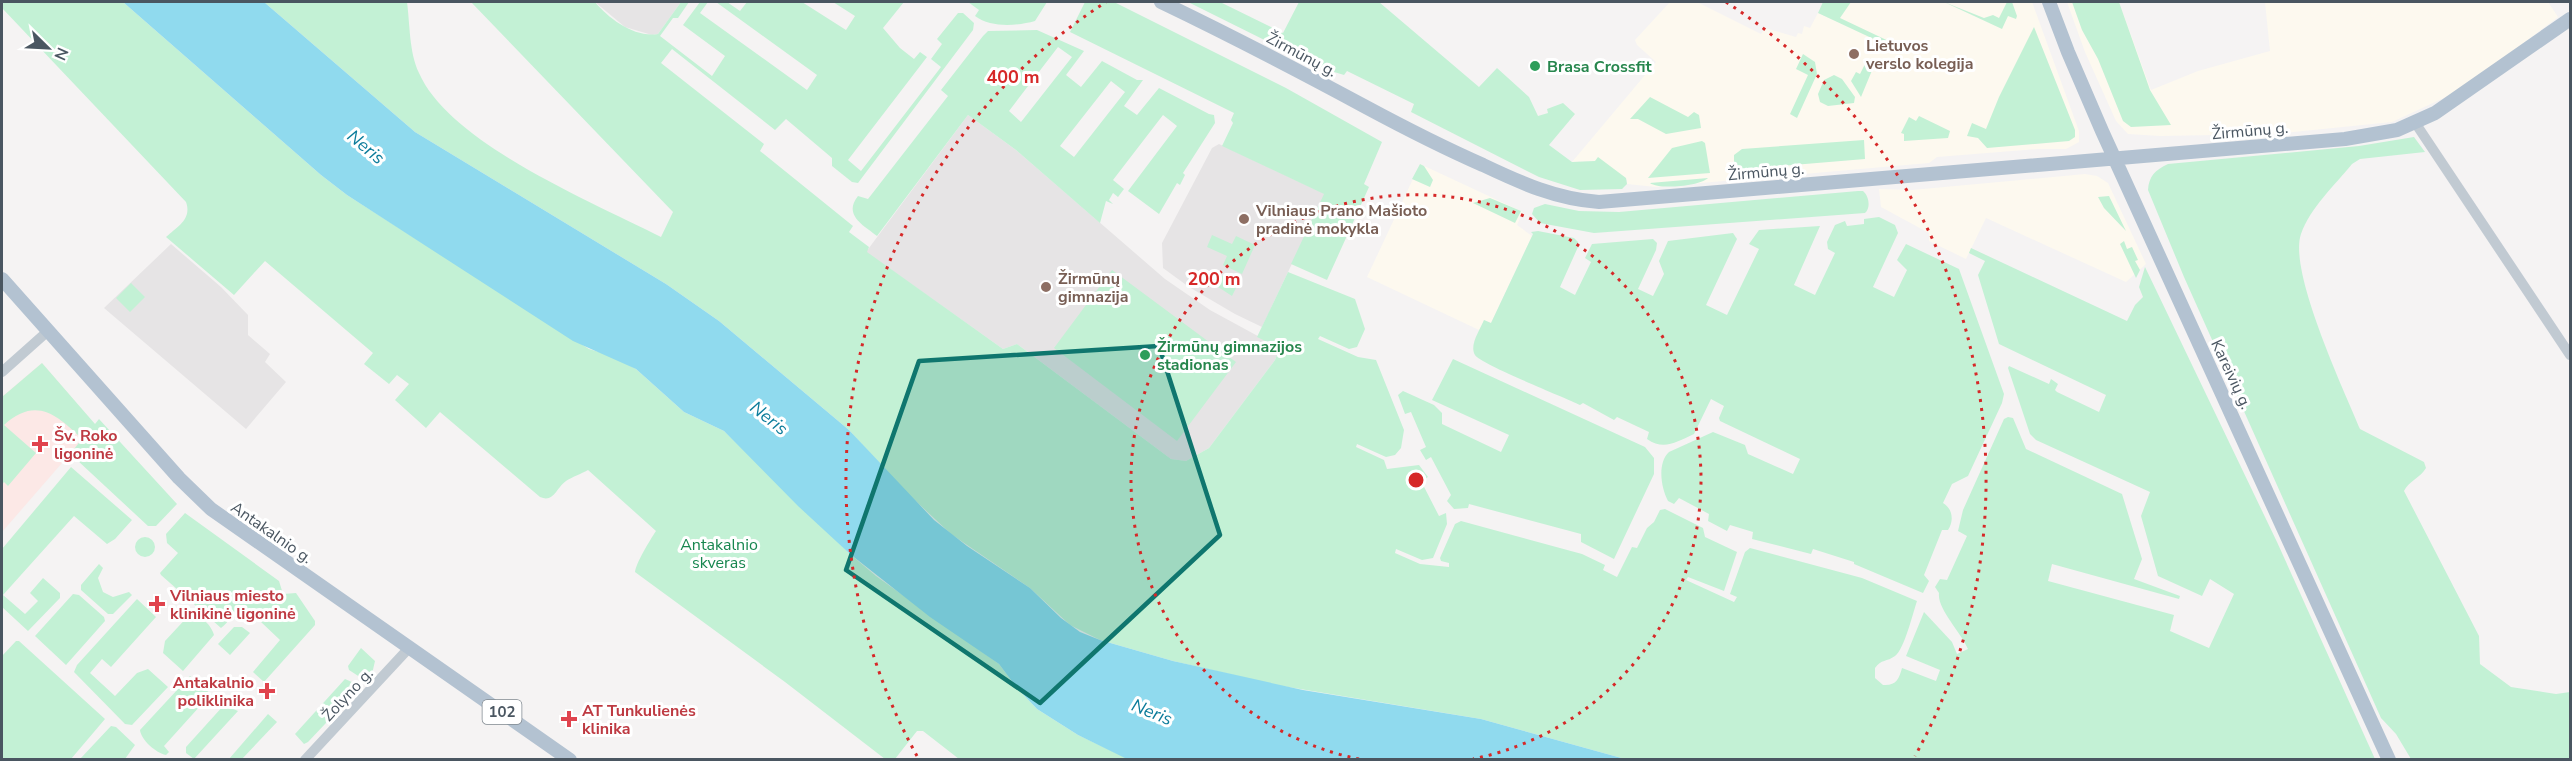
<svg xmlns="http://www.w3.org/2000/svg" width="2572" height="761" viewBox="0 0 2572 761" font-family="'Nunito Sans',sans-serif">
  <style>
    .commercial { fill: #fdf9ef }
    .education { fill: #e6e4e5 }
    .medical { fill: #fce8e6 }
    .green { fill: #c3f1d5; fill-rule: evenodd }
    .water { fill: #90daee }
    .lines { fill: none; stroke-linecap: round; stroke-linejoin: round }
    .minor { stroke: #c1cad2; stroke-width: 10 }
    .major { stroke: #b3c2d1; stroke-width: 14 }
    .marked { fill: #0f766e; fill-opacity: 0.2; stroke: #0f766e; stroke-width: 4.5; stroke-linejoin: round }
    .ring { fill: none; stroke: #d62828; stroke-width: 3; stroke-dasharray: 3 6 }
    .education-dot { fill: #8d6e63; stroke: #fff; stroke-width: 2 }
    .leisure-dot { fill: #2e9e5b; stroke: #fff; stroke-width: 2 }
    .health-dot { fill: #e0444e; stroke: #fff; stroke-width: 2 }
    .labels { text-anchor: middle; stroke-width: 6; stroke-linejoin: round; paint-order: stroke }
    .shield { fill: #fff; stroke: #808990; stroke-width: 1.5 }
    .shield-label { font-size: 15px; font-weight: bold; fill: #4a5661 }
    .education-label { font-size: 16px; font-weight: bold; fill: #785e54; stroke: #fff; text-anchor: start }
    .street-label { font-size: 16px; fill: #4a5661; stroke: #fff }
    .leisure-label { font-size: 16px; font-weight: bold; fill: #27864d; stroke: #fff; text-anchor: start }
    .health-label { font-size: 16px; font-weight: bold; fill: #be3a42; stroke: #fff; text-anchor: start }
    .park-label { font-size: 16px; fill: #17864f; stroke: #fff }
    .water-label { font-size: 18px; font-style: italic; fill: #0c7c9b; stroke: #fff }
    .centre { fill: #d62828; stroke: #fff; stroke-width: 3 }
    .ring-label { font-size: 18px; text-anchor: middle; font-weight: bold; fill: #d62828; stroke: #fff; stroke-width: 6; stroke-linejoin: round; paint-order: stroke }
  </style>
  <rect width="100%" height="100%" fill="#f5f3f3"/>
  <!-- commercial -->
  <path class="commercial" d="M1670,2H1697L1761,34L1765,28L1796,37L1798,33L1802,34L1804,26L1810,28L1818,13L1838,22L1847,2H2032L2079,131V142L2066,149H2038L1937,157L1929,163L1656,187L1627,184V180L1595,161L1572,162L1656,62L1637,45L1635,40Z
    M2067,2H2119L2151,90L2198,71L2270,51L2265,2H2548L2558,17L2461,90L2392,122L2273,134L2160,136L2128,134L2116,121L2085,52Z
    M1420,164L1523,212L1517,225L1532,236L1491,323L1484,320L1479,330L1367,277Z
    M2085,174L2097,176L2108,183L2146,264L2126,282L1986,218L1966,259L1929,241V233L1881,207L1879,189L1912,190Z"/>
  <!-- education -->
  <path class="education" d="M595,2H681L658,34L652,35L625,27Z
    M968,115L1016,150L1165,279L1210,310L1280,348L1275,360L1209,448L1186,461L1171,459L1017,344L1003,349L866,252Z
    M1219,144L1325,194L1262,327L1235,314L1189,287L1163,268L1162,243L1212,148Z
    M171,244L221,287L248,315V335L270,354L265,362L286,382L246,429L104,308Z"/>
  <!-- medical -->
  <path class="medical" d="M42,363L95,425L2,532V397Z"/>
  <!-- green -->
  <path class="green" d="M2,2H123L321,175L347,195L589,349L612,356L636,369L684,412L724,431L850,554L876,576L999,664L1017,688L1037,709L1078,735L1129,759H959L923,731H917L895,759H885L785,682L639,575L635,572C636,563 650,540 656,531L588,470C581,474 572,477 566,481C556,488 554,503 540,497L440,412L426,428L395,400L409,384L397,375L389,384L364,364L373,353L265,261L234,295L166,237C178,226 192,219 186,202L2,8Z
    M264,2H407C410,24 409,52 419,73C450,144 593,202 661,237L673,212L471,2H595C609,19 635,38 658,34L681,2H689L678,18H673L660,36L712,76L725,56L683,25L700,2H708L700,13L807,90L817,75L716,2H727L740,11L747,2H802L846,30L855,16L833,2H904L883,28L900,48L914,59L920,52L927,57L848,160L861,171L941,67L931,59L942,44L937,39L958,13H963L974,23L973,30L858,183L852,182L832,166V158L786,119L775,130L672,49L661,63L764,144L760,151L853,226L849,232L869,247L867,252L1003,349L1017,344L1171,459L1186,461L1209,448L1275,360L1280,348L1257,337L1288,272L1355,299L1365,329L1357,347L1349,349L1320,336L1318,339L1358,357L1376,360L1404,430L1401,448L1395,455L1386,457L1357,444L1356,447L1384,460L1387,469L1419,465L1428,477L1421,481L1439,516L1446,513L1447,524L1433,558L1422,560L1396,549L1395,553L1420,564L1449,567V563L1441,561L1440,558L1455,524L1461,521L1582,554L1605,565L1603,570L1617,577L1632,547L1637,548L1647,528L1654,522L1660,510L1665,509L1703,528L1705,537L1737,552L1724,591L1688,577L1686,580L1734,602L1737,597L1730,594L1745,552L1750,548L1862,578L1917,601C1913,613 1904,650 1895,656C1887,662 1881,659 1875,668V678L1883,685C1896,686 1899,679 1902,668L1936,681L1940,670L1906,656L1924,612L1952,642L1957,654L1968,649C1961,632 1937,609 1939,593L1935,587L1940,579L1947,580L1967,536L1958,531L1963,510L2004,419L2008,417L2013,418L2026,449L2122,494L2142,559L2134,579L2180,596L2179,599L2052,564L2048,581L2174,615L2170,631L2209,648L2234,594L2210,579L2202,596L2158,576L2141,516L2150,492L2036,440L2030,434L2008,368L2009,366L2049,384L2051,379L2058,384L2055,390L2057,392L2099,412L2106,395L1999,344L1978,275L1985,261L1969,253L1971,248L2127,321L2135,305L2143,297L2139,287L2145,267L2277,542L2375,759H1625L1481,719L1276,685L1173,661L1100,640L1070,625L1030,588L951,534L904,490L849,430L719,321L666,284L415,132Z
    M968,2H1047L1035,21C1017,26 991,28 975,16L979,10Z
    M1085,2H1114L1286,88L1382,142L1364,184L1369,187L1327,280L1291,264L1324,194L1222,146L1233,123L1231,120L1234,113L1070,32Z
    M1188,2H1220L1283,33L1299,2H1379L1479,87L1497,68L1529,97L1538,116L1548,113L1547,109L1563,103L1575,114L1549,145L1572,162L1595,161L1598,157L1626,178L1627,184L1622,189L1580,190L1539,177L1411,112L1414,104L1347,71L1344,75L1321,68Z
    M1823,2H1851L1840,18L1897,45L1895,49L1818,13Z
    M1944,2L1984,18L1993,15L1999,18L2007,2H2012L2017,16L2016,19L2008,16L2002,29Z
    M2072,2H2119L2150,90L2171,125L2131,127L2123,121L2098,59L2082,30Z
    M2034,27L2075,130V137L2069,141L1987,148L1978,138L1967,136L1972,123L1986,129L1999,97Z
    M1037,30L1084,51L1066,75L1081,87L1102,61L1137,80H1143L1124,106L1137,115L1159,88L1209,114L1214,115L1215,123L1183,173L1185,175L1180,185L1177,183L1159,214L1128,191L1177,126L1163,115L1113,180L1124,189L1118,197L1113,193L1109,200L1113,204L1106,201L1100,223L1016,150L968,115L877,236C863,225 843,215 858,196L868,199L948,96L941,90L983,36L988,31ZM1058,47L1072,57L1021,122L1009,111ZM1111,81L1125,92L1074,157L1060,146Z
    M1803,54L1815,62L1817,74L1797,118L1790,114L1808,75L1796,69Z
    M1865,64L1873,68L1861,97L1851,81L1856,72L1860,74Z
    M1834,75L1842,79L1855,97L1854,103L1828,106L1820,102L1818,94L1824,80Z
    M1650,97L1688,117L1694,112L1699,115L1701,128L1666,134L1638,119H1630Z
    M1919,116L1950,131L1948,138L1904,141V134L1901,133L1909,117L1916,121Z
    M2414,137L2425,152L2360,159L2352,164C2335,185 2310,208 2301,234C2288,271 2344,390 2360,429L2424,462L2426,468C2420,478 2409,481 2404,491L2479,636L2480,664L2511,687L2556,694L2570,692V759H2411L2396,734L2381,718L2184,277L2148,190C2149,176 2155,170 2168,164L2359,146Z
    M1864,140L1865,159L1734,170V155L1742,149Z
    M1702,141L1705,143L1710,173L1648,178L1672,148Z
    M1420,164L1424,166L1433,180L1430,187L1412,179Z
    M1708,178C1700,186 1659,190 1650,183Z
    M1858,191H1863C1869,196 1871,208 1865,213L1594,233L1540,223L1532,214L1534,208L1545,204L1579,211L1619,212Z
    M2109,196L2126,231L2104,208L2098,197Z
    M1490,198L1521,211L1515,223L1473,203Z
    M1879,217L1895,225L1898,233L1873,287L1894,297L1907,270L1897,260L1906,244L1959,269L2004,394L2002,403L1968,476L1952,484L1943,503C1953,509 1954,521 1948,530H1942L1924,575L1929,581L1923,593L1854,564V562L1813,549L1811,554L1752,539L1753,532L1730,525L1727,531L1708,521L1709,514L1679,498L1674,504L1668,501C1661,488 1657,463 1669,452L1713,432L1745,445L1748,454L1793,474L1800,459L1720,421L1719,418L1724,406L1711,399L1694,434C1676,442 1664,451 1647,439L1649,432L1617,417L1614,420L1583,403L1580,405C1564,397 1480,364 1475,355C1469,345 1480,330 1484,320L1491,323L1533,234L1531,232L1538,231L1574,238L1578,242V247L1560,287L1575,295L1591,262L1585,258L1592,244L1653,239L1657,243L1656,250L1638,289L1653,296L1664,274L1659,261L1668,241L1733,233L1737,239L1706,305L1727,315L1759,249L1749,244L1759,230L1820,226L1794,285L1815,295L1835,253L1828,249L1827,242L1835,225L1845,221L1847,226L1864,224V219Z
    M1212,235L1232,244L1236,236L1255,245L1242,274L1223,265L1227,256L1207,247Z
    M2124,241L2127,249L2132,247L2138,260L2135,261L2140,270L2136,278L2120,244Z
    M1112,270L1236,362L1177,441L1054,348Z
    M1220,275L1238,284L1232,296L1215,285Z
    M131,283L145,297L130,312L116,298Z
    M1453,359L1645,447L1654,458V474L1614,559L1581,542V534L1469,504L1468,508L1454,509L1447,501L1451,495L1431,457L1426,460L1420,450L1426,447L1411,412L1405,414L1398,395L1403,391L1434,405L1442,413V424L1501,452L1509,435L1432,400Z
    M42,363L95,424L99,419L177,504L156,526H148L77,460L74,449L82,439C57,415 36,396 4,425L36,453L8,486L4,482L2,485V397Z
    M71,467L132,520L115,539L107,544L74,516L3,595L25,614L38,601L30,593L43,578L60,593V598L28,631L2,607V549Z
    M185,513L279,581L283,594L296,593L315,621V625L264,682L253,672L280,640L261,622V617L254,611L247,615L239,608C231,613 230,622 221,628L161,575L160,573L178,553L167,543L166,534Z
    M135 547a10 10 0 1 1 20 0a10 10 0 1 1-20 0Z
    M99,564L103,568L98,578L103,592L113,597L129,592L132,595L113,614H108L81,590V585Z
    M73,594L79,595L104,617L105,621L66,665L35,636Z
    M137,599L156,617L111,667L102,659L90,673L115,696L137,673L148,669L168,687L132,725L125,724L74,672L77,665Z
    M191,613C200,614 212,626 214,635L183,671L163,653L165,641Z
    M234,627H242L250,633L230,655L218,644Z
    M16,641H19L105,719L71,759H2V656Z
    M361,648L375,661L372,674L366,681L349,670L348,666Z
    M190,676L213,696L203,706L201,705L164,746L169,752L166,755C156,753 141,740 140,730Z
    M345,679L354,683L359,688L308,742L304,744L295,734Z
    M224,705L238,711L194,759L186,753V747Z
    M268,714L277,722L242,759H229Z
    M111,726L116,727L135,745L125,759H80Z"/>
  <!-- water -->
  <path class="water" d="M123,2H264L415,132L666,284L719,321L849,430L934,520L967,546L1030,588L1061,618L1080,632L1100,640L1173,661L1303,690L1481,719L1625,759L1129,760L1078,735L1037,709L1017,688L999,664L930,617L850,554L798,506L724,431L684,412L636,369L573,341L347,195L321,175Z"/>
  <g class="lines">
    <!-- minor -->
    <path class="minor" d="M2416,124L2570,355
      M2,372L48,331
      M305,760L409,648"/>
    <!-- major -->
    <path class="major" d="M1161,2C1230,35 1297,70 1364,106C1403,127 1442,147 1483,165C1521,183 1556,199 1599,202L2345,139L2397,130L2435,113L2570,19
      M2049,2L2068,52L2102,131L2389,760
      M2,279L179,478L211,509L570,760"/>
  </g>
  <!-- marked area -->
  <path class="marked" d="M1159,346L1220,535L1040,703L846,570L919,361Z"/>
  <!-- distance rings -->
  <g class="ring">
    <path d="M1359 759A285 285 0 1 1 1473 759"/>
    <path d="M917 756A570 570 0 0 1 1106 2M1726 2A570 570 0 0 1 1915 756"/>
  </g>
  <!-- markers -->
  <g class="education-dot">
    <circle cx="1854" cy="54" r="6"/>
    <circle cx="1244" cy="219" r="6"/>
    <circle cx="1046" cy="287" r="6"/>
  </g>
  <g class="leisure-dot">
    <circle cx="1535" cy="66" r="6"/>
    <circle cx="1145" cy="355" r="6"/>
  </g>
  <g class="health-dot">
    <path d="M37 435h6v6h6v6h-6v6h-6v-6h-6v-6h6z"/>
    <path d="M154 595h6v6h6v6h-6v6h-6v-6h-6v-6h6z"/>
    <path d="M264 682h6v6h6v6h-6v6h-6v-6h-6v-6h6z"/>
    <path d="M566 710h6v6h6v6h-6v6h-6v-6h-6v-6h6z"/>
  </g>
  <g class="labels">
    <!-- shield labels -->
    <rect class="shield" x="482.5" y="700" width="39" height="24" rx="4.5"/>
    <g class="shield-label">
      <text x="502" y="717">102</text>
    </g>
    <!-- education labels -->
    <g class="education-label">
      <text x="1866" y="51">Lietuvos<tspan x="1866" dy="18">verslo kolegija</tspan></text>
      <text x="1256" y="216">Vilniaus Prano Mašioto<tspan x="1256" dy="18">pradinė mokykla</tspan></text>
      <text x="1058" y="284">Žirmūnų<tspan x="1058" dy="18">gimnazija</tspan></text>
    </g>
    <!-- street labels -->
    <g class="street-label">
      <text transform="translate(1302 54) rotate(28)" y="6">Žirmūnų g.</text>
      <text transform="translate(2250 130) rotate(-5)" y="6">Žirmūnų g.</text>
      <text transform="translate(1766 171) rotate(-5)" y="6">Žirmūnų g.</text>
      <text transform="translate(2232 374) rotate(65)" y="6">Kareivių g.</text>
      <text transform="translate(272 532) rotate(35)" y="6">Antakalnio g.</text>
      <text transform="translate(347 694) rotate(-47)" y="6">Žolyno g.</text>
    </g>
    <!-- leisure labels -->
    <g class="leisure-label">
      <text x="1547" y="72">Brasa Crossfit</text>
      <text x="1157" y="352">Žirmūnų gimnazijos<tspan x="1157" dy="18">stadionas</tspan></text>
    </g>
    <!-- health labels -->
    <g class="health-label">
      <text x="54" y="441">Šv. Roko<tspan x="54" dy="18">ligoninė</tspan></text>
      <text x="170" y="601">Vilniaus miesto<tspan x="170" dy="18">klinikinė ligoninė</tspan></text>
      <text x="254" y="688" text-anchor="end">Antakalnio<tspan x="254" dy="18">poliklinika</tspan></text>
      <text x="582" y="716">AT Tunkulienės<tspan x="582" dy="18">klinika</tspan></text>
    </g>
    <!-- park labels -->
    <g class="park-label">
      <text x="719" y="550">Antakalnio<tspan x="719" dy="18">skveras</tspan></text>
    </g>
    <!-- water labels -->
    <g class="water-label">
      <text transform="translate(366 147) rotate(40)" y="6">Neris</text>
      <text transform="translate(769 418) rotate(39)" y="6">Neris</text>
      <text transform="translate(1152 712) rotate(22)" y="6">Neris</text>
    </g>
  </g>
  <circle cx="1416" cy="480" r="9" class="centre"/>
  <g class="ring-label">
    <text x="1013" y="83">400 m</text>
    <text x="1214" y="285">200 m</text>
  </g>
  <!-- border -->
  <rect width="2572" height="761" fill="none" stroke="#4a5661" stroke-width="6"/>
  <!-- north arrow -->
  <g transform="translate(48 48) rotate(114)" stroke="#ffffff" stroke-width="4.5" paint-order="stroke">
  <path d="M0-4.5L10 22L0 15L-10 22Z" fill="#4a5661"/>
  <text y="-9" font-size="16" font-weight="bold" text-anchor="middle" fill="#4a5661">N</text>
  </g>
</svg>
